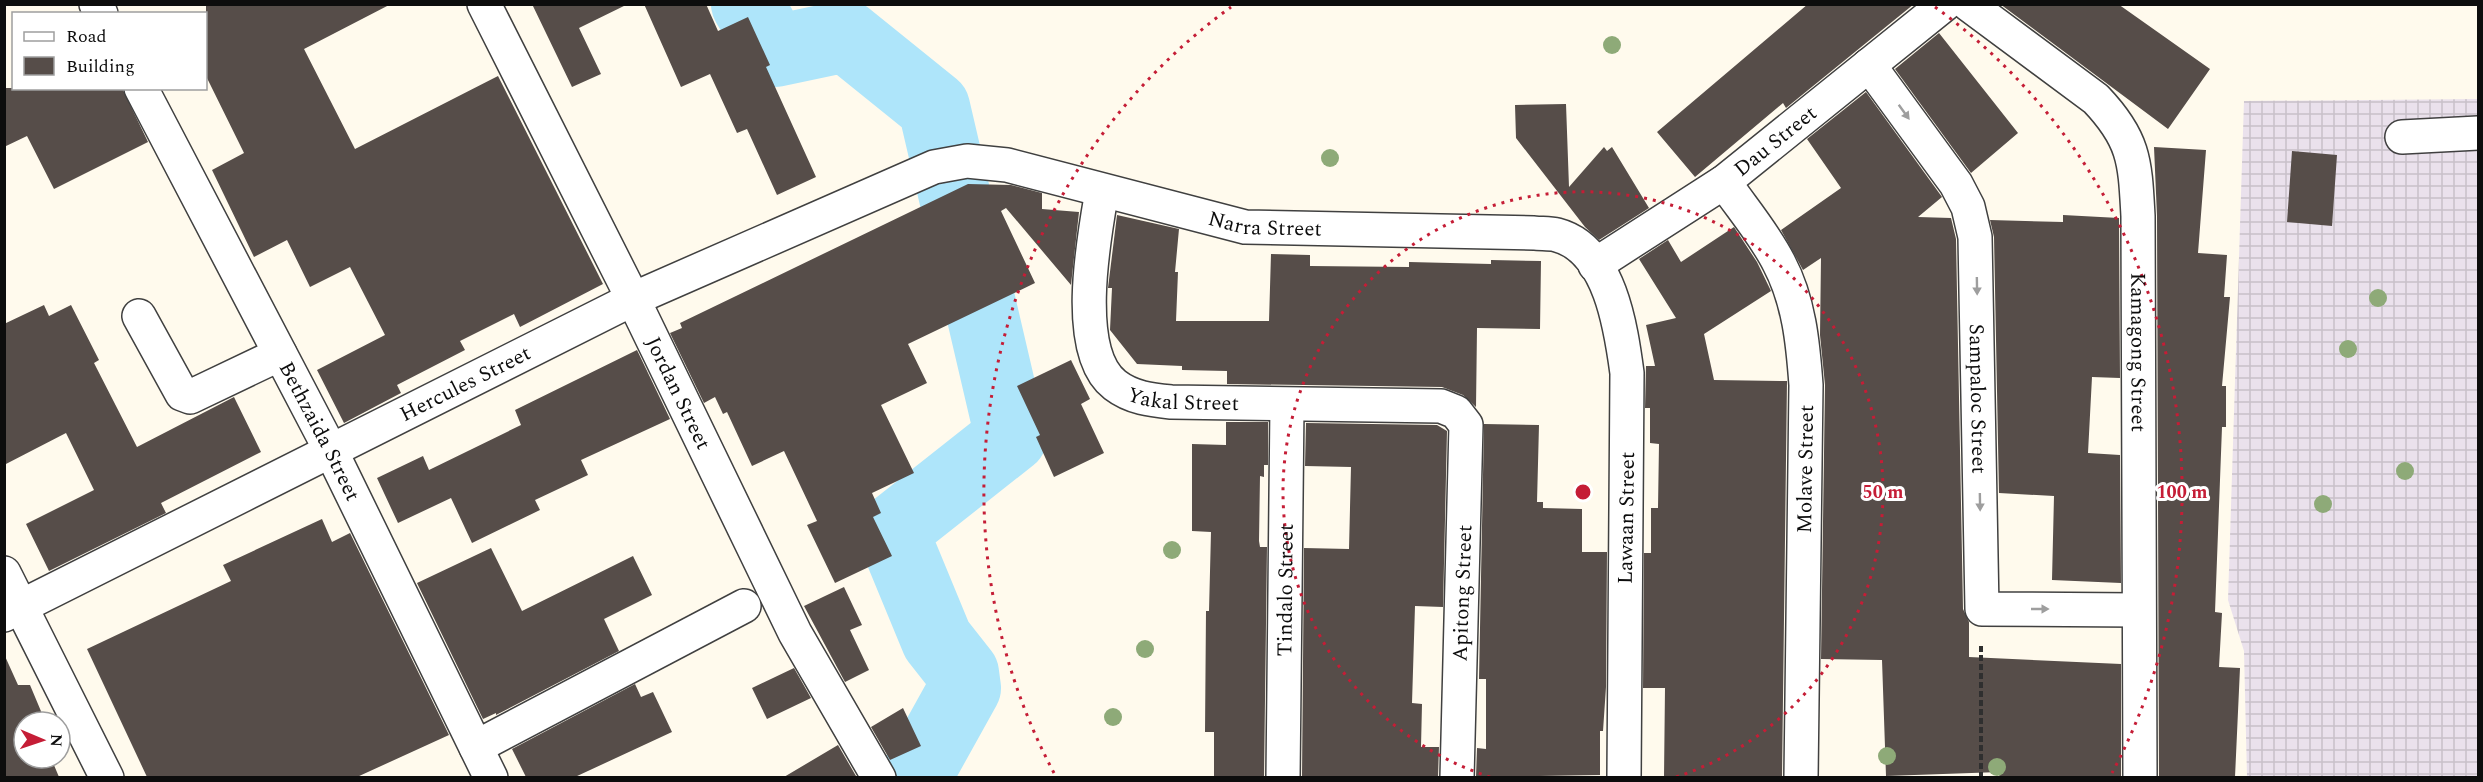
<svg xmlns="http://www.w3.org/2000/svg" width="2483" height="782" viewBox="0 0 2483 782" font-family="Spectral,serif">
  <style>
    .industrial { fill: url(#industrial-grid) }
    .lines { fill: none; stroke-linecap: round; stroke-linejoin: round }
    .river { stroke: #aee5fa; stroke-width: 72 }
    .building { fill: #564d49 }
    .minor-casing { stroke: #404040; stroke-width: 36 }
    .path { stroke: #2f2f2f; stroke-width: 4; stroke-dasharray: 6 3; stroke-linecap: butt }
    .minor { stroke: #fff; stroke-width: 33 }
    .tree { fill: #8eaa78 }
    .oneway { fill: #9e9e9e }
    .ring { fill: none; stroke: #c51d36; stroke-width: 3; stroke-dasharray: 3 6 }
    .labels { text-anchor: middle; stroke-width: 6; stroke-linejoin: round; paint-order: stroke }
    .street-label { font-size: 21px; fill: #0d0d0d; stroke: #fff }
    .centre { fill: #c51d36; stroke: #fff; stroke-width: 3 }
    .ring-label { font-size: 18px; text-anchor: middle; font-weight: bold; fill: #c51d36; stroke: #fff; stroke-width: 6; stroke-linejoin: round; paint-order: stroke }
  </style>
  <defs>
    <pattern id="industrial-grid" width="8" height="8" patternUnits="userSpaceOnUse" patternTransform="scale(1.5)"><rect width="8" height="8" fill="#eae1ec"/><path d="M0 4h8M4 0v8" fill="none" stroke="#c8c0c9"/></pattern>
  </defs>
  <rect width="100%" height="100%" fill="#fffaed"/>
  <!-- industrial -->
  <path class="industrial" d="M2478,99V777H2247L2244,651L2228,600L2244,101Z"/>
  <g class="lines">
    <!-- river -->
    <path class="river" d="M747,4L775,51L846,36L934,107L1011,437L892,531L937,640L963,673L965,688L915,778"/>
  </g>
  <!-- building -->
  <path class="building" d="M206,4H391L304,49L355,149L498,76L603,284L520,327L514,314L460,341L465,350L397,385L401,393L344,423L317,370L385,335L350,267L310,287L287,240L254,257L212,170L244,153L206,76Z
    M532,4H628L579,28L601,74L572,87Z
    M644,4H706L718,31L748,17L770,65L766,67L816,177L777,195L747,129L737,133L710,74L681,87Z
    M1808,4H1914L1786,108L1783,103L1695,177L1657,132Z
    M2000,4H2118L2210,69L2168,129Z
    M1939,33L2018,133L1971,173L1895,69Z
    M4,88H122L148,142L54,189L27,136L4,147Z
    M1866,92L1942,197L1918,217L1951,218L1956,239L1963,609L1969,622V657L2121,664V777H1999L2000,772L1886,776L1882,660L1821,659L1825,385L1820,335L1821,258L1803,270L1781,230L1841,188L1807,139Z
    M1566,104L1569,187L1604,147L1607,151L1612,147L1649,208L1599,240L1585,227L1516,138L1515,105Z
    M2154,147L2206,150L2198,253L2227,255L2224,297H2230L2222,386H2226V427H2222L2215,612L2222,613L2219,667L2240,668L2235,777H2159L2157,216Z
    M2292,151L2337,155L2332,226L2287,222Z
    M968,184L1011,185L1042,193V209L1079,212L1071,285L1006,208L1001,211L1035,283L908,344L927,383L881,405L914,473L872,493L881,513L873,517L892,556L835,583L807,525L817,521L784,451L752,466L727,412L723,414L715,397L704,403L670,333L682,328L680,323Z
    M1117,215L1179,229L1175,272H1178L1176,321H1269L1271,254L1310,255V266L1409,267V262L1491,264V260L1541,261L1540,329L1477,328L1476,407L1463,395L1442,387L1227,384V371L1182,370V366L1137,364L1110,330L1112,288H1108Z
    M2063,215L2119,218L2120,378L2092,377L2088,453L2120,455L2121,583L2052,580L2054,496L1999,493L1994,237L1990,220L2063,222Z
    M1734,227L1757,262L1771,291L1704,334L1714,380L1787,381L1782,777H1664L1665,688H1643L1644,553H1651V508H1658L1659,444L1650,443V408H1645L1646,366H1655L1646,325L1676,318L1639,259L1668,240L1681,262Z
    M44,305L49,316L71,305L99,360L94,363L137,447L234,397L261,452L161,503L166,513L49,571L26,524L94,490L66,433L4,465V324Z
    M637,350L670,419L581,460L588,475L535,500L540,510L472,543L451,498L398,523L377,478L423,456L429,470L521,425L515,410Z
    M1071,360L1090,399L1081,404L1104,453L1054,477L1036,437L1040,435L1017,386Z
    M1226,422H1268V465H1264V477L1260,476L1259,541L1260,547H1267L1264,777H1214V732H1205L1206,611H1209L1211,532L1192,531V444L1226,445Z
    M1306,423L1437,425L1447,431L1443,607L1415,606L1412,703L1422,704L1421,747H1439L1438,777H1302L1304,548L1349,549L1351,467L1305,466Z
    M1484,424L1539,425L1537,502H1543V508L1582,509V552H1607L1606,687L1603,731H1600V775L1476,777L1477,748L1486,749V679H1479Z
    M322,519L332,542L350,533L449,735L357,777H147L87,649L231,581L223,565Z
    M491,548L522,611L633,556L652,595L604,619L619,651L496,715V713L483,719L417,583Z
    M844,587L862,625L850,630L869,670L845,682L804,606Z
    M4,654L18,685H30L43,716L34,720L35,722H24V758H51L59,777H4Z
    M794,668L811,698L767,719L752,688Z
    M635,684L641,697L653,692L672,732L575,777H526L512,749Z
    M903,708L921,746L890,760L871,727Z
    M838,745L856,776L784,777Z"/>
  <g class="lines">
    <!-- minor casing -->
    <g class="minor-casing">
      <g id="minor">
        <path d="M96,4L101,14"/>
        <path id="s1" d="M484,4L633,299L795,633L879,778"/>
        <path id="s2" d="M1968,4L2096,99C2135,140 2135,162 2138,216L2140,778"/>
        <path id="s3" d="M1869,65L1956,184L1968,207L1975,237L1982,609L2138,610"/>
        <path id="s4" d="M141,88L331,451L491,778"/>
        <path d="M2402,137L2478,133"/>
        <path d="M1724,182C1742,208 1765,235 1779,263C1799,301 1803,343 1806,385L1801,778"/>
        <path id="s5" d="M1102,191C1094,237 1072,352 1115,385C1132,398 1151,400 1171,402L1441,406L1456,412L1466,425L1457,778"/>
        <path id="s6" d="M1595,265L1724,182L1945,4"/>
        <path d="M139,316L182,394L190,397L280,354"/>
        <path d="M4,573L107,778"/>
        <path id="s7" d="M4,615L633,299L934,167L967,161L1007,165L1245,227L1534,233C1541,234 1549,233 1557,235C1610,249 1621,328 1627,373L1624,778"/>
        <path d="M476,747L744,606"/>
        <path id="s8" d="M1283,778L1287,405"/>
      </g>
    </g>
    <!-- path -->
    <path class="path" d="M1981,778V646"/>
    <!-- minor -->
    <use href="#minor" class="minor"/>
  </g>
  <!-- trees -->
  <g class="tree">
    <circle cx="1612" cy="45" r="9"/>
    <circle cx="1330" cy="158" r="9"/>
    <circle cx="2378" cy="298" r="9"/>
    <circle cx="2348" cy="349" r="9"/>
    <circle cx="2405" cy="471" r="9"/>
    <circle cx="2323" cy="504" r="9"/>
    <circle cx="1172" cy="550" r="9"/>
    <circle cx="1145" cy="649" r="9"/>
    <circle cx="1113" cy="717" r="9"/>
    <circle cx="1887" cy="756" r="9"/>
    <circle cx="1997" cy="767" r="9"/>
  </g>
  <!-- one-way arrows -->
  <defs><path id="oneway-solid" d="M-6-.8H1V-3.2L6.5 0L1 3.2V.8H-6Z" transform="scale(1.5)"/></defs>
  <g class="oneway">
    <use href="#oneway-solid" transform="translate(1904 112) rotate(54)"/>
    <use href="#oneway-solid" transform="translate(1977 286) rotate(89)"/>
    <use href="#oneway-solid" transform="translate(1980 502) rotate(89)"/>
    <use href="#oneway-solid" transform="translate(2040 609)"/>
  </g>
  <!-- distance rings -->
  <g class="ring">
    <path d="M1490 777A300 300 0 1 1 1676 777"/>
    <path d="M1054 773A599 599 0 0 1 1231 7M1935 7A599 599 0 0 1 2112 773"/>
  </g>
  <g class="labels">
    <!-- street labels -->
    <g class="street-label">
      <text dy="7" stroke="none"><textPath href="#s6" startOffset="219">Dau Street</textPath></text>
      <text dy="7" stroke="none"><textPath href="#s7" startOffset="1372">Narra Street</textPath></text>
      <text dy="7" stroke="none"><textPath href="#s2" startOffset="424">Kamagong Street</textPath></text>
      <text dy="7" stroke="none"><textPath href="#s7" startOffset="516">Hercules Street</textPath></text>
      <text dy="7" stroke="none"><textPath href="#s1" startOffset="435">Jordan Street</textPath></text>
      <text dy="7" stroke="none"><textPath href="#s5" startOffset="273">Yakal Street</textPath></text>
      <text dy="7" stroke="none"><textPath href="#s3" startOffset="366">Sampaloc Street</textPath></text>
      <text dy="7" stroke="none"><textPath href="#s4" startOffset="387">Bethzaida Street</textPath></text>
      <text transform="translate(1805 469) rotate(-89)" y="7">Molave Street</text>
      <text transform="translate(1626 518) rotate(-89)" y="7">Lawaan Street</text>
      <text dy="7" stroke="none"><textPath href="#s8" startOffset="188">Tindalo Street</textPath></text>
      <text transform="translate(1462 593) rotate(-88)" y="7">Apitong Street</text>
    </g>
  </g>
  <circle cx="1583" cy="492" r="9" class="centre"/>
  <g class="ring-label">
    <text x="1883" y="498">50 m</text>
    <text x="2182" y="498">100 m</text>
  </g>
  <!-- border -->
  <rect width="2483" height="782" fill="none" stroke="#0d0d0d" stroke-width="12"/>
  <!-- legend -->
  <rect x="12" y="12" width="195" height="78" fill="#ffffff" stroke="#9e9e9e" stroke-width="1.5"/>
  <rect x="24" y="32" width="30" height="9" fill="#ffffff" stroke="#9e9e9e" stroke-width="1.5"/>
  <text x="66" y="42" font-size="18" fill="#0d0d0d">Road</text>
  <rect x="24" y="57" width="30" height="18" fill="#564d49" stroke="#9e9e9e" stroke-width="1.5"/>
  <text x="66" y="72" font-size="18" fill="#0d0d0d">Building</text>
  <!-- north arrow -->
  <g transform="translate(42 740) rotate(92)"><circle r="28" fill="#ffffff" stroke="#9e9e9e" stroke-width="1.5"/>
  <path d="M0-4.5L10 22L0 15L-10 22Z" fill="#c51d36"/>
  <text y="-9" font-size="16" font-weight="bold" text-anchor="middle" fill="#0d0d0d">N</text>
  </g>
</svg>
